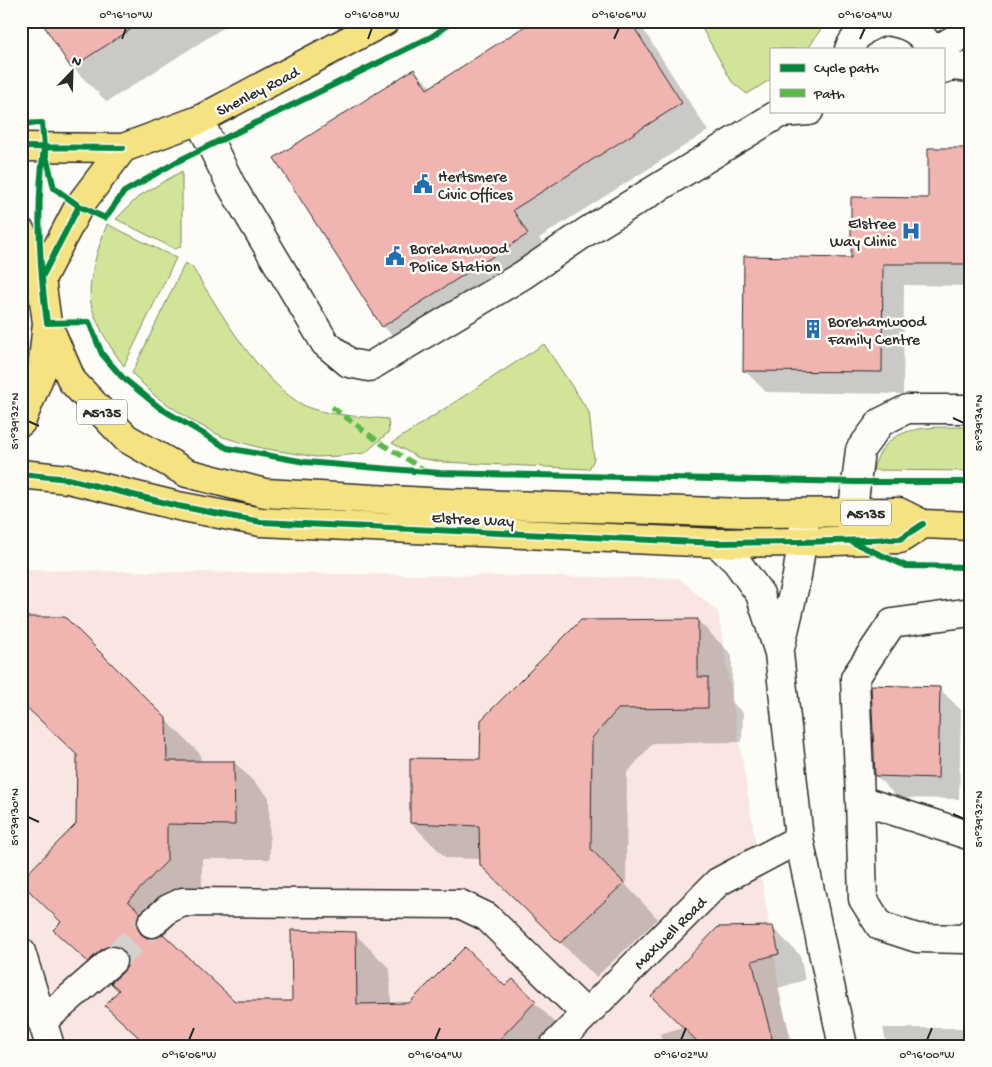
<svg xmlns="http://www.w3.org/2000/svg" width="992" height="1067" viewBox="0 0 992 1067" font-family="'Gochi Hand',sans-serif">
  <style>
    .built { fill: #f9e6e2 }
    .green { fill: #d2e498; stroke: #7e8862 }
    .shadow { fill: #0003 }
    .building { fill: #f0b4b1; stroke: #2b2b2b }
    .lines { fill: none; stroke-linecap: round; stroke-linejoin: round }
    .minor-tunnel { stroke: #d3d2ce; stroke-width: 28; stroke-dasharray: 28 14; stroke-linecap: butt }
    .minor-casing { stroke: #2b2b2b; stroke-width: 31 }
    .major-casing { stroke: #2b2b2b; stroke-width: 31 }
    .minor { stroke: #fdfcf7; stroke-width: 28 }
    .major { stroke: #f5e382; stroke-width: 28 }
    .quiet { stroke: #58b947; stroke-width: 5; stroke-dasharray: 10 5; stroke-linecap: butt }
    .cycleway-casing { stroke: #fdfcf7; stroke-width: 9 }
    .cycleway { stroke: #00873e; stroke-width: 6 }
    .ticks { fill: none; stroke: #2b2b2b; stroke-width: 2 }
    .labels { text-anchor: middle; stroke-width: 5; stroke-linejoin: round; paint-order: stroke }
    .shield { fill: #fdfcf7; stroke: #6a6a68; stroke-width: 1 }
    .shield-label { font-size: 15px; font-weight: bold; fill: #2b2b2b }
    .street-label { font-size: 16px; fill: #2b2b2b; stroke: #fdfcf7 }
    .poi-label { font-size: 16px; fill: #2b2b2b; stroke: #fdfcf7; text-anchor: start }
    .neatline { fill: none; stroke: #2b2b2b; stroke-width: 2 }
    .ticks-label { font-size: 12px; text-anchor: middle; fill: #2b2b2b }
  </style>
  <rect width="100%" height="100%" fill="#fdfcf7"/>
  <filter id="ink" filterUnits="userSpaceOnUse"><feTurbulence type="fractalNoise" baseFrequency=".02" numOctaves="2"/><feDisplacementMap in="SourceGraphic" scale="10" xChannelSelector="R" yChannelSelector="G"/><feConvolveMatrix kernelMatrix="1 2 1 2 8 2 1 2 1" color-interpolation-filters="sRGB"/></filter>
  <g filter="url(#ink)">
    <!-- built -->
    <path class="built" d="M21,570L679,578L718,612L782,1004L792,1046H21Z"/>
    <!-- green -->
    <path class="green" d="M698,21H826L808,49H771V79L747,94L732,82Z
      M182,171V242L180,247L175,249L116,219L139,196Z
      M107,224L176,258L124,366C111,349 99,329 92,308C85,284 99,246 107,224Z
      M185,263L192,267C219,309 260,383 305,406C323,415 367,417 388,419L389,432L365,453L340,456L316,457L261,448L223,437L194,422L155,396L132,373Z
      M544,344L589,412L594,459L589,469L443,462L419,458L392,443Z
      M971,427V471L873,470C886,421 930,428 971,427Z"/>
    <!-- shadow -->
    <path class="shadow" d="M42,21H234L107,102L72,67Z
      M535,21H638L708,131L539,238L554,262L410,353L383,326L414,70L431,87Z
      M971,149V286L904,285L903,394L766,392L744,370L852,259L929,199Z
      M64,618L200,754L201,762H234L269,797L270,859H202V896L163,936L235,1003L293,1002L355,934L390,969L391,1004H410L505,988L513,981L570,1037L562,1046H147L106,1006L119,992L55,930L63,922L78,825L79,756Z
      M697,620L732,655V702L743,713L742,742L653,743L627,773L626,885L658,919L596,977L517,900L481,859L446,858L411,823L481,760Z
      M939,688L961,710L959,799L898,798L876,776Z
      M773,928L800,955L805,980L778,988L793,1046H663L660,1034L683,1027Z
      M883,1028H971V1046H887Z"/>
    <!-- building -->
    <path class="building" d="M41,21H144L71,68Z
      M533,21H630L682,103L513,210L528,234L382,327L274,158L414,69L427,89Z
      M928,148H971V264H883L882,372L743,371L744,256L851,258V197L928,198Z
      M21,617H65L166,718L167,761H234L235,825L167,824V861L128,901L141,913L137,918V926L141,934L147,938H155L163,934L235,1001H292L291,930L356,932L357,1004L409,1003L465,947L505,986L513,979L536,1001L493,1046H148L105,1006L119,990L111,983L122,973L127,967V958L124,951L118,946H109L102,949L88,962L53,930L61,922L21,883V880L76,824L77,755L21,702Z
      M698,619V677H708V708L618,709L592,738L591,849L624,883L560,943L480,865L479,826L410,823V758L480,759L481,720L581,620Z
      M871,685L940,687L938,778L875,776Z
      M773,926L779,954L752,961L774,1046H702L651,996L718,927Z"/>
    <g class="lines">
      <!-- minor-tunnel -->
      <path class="minor-tunnel" d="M112,961L152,923"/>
      <!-- minor casing -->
      <g class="minor-casing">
        <path id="minor" d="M886,21C904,23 923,30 929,49
          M849,49C856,33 868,25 885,21
          M938,49L971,30
          M943,69L953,66L971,68
          M782,113L809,111
          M199,120L231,185L325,343L349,363L369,367L523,275L586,232L783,111
          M850,534L860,450L881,422L907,409H971
          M717,543L736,561L760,594L779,653L799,839L843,1046
          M971,612L892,623L855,678L860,800L971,836
          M779,653L797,576L805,520
          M860,800L863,899L880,926L917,938L965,939L971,933
          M152,923L168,909L183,902L460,904L487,917L586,1014
          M21,952L50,1046
          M42,1022L112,961
          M554,1046L718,882L799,839"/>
      </g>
      <!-- major casing -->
      <g class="major-casing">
        <path id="major" d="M21,147L123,148L199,120L385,21
          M21,232L41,279L47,323L42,370L21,422
          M41,279L79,206L123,148
          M47,323L72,381L126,438L187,473L265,493L446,503L745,513L899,512L923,524L971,526
          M21,474L68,479L178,506L261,522L717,543L801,542L900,539L923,524"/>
      </g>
      <!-- minor -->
      <use href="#minor" class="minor"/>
      <!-- major -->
      <use href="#major" class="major"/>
      <!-- quiet -->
      <path class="quiet" d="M332,407L382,444L423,469"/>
      <!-- cycleway casing -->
      <g class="cycleway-casing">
        <path id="cycleway" d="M21,124L42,123L44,148L54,188L79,206L105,218L124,192L178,161L433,36L453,21
          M21,147L123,148
          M44,148C36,206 39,265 47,323L89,322L102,354L122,377L160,408L227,448L305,462L440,473L856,482H971
          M42,277L79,206
          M21,474L68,479L178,506L261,522L717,543L801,542L900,539L923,524
          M852,542L906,566L971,567"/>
      </g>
      <!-- cycleway -->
      <use href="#cycleway" class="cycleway"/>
    </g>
  </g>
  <!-- ticks -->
  <path class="ticks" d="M122,39L126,28M368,39L372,28M614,39L619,28M860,39L865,28M953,418L964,423M28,421L39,426M953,814L964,819M28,817L39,822M189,1040L194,1028M435,1040L440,1028M681,1040L686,1028M927,1040L932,1028"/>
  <!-- icons -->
  <defs>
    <g id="civic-bare" transform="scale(1.5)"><path d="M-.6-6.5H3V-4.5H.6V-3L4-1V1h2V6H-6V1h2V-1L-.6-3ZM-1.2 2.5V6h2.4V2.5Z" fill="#1f6fb2" stroke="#fdfcf7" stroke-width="2.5" paint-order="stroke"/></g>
    <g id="hospital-bare" transform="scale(1.5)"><path d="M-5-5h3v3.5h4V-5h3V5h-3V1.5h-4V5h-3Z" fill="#1f6fb2" stroke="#fdfcf7" stroke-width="2.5" paint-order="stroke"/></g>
    <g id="building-bare" transform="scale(1.5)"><path d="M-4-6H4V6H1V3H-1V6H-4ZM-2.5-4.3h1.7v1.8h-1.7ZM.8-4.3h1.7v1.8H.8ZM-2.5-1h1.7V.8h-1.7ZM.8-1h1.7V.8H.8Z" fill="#1f6fb2" stroke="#fdfcf7" stroke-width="2.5" paint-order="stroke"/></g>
  </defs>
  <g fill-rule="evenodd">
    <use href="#civic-bare" x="423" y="184"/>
    <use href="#hospital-bare" x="911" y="231"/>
    <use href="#civic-bare" x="395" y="256"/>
    <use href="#building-bare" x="813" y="329"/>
  </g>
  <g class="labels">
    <!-- shield labels -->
    <g class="shield">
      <rect x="77" y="399.5" width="50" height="25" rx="4"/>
      <rect x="841" y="500.5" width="50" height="25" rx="4"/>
    </g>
    <g class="shield-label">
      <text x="102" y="417">A5135</text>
      <text x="866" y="518">A5135</text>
    </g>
    <!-- street labels -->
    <g class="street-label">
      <text transform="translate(257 90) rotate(-27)" y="6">Shenley Road</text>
      <text transform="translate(473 518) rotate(3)" y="6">Elstree Way</text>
      <text transform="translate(669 932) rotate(-45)" y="6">Maxwell Road</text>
    </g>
    <!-- poi labels -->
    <g class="poi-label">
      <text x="438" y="181">Hertsmere<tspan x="438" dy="18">Civic Offices</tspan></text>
      <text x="896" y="228" text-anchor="end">Elstree<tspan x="896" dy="18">Way Clinic</tspan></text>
      <text x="410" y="253">Borehamwood<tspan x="410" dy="18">Police Station</tspan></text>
      <text x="828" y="326">Borehamwood<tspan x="828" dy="18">Family Centre</tspan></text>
    </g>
  </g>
  <!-- margin -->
  <rect width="992" height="1067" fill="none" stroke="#fdfcf7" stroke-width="55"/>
  <!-- legend -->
  <rect x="770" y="48" width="175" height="65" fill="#fdfcf7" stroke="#a9a8a5"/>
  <rect x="780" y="64" width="25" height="8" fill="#00873e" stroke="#a9a8a5"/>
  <text x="814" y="72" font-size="15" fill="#2b2b2b">Cycle path</text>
  <rect x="780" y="89" width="25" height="8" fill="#58b947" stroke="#a9a8a5"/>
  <text x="814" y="98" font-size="15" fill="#2b2b2b">Path</text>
  <!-- north arrow -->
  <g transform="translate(72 72) rotate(23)" stroke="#fdfcf7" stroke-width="4" paint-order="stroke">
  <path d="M0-4L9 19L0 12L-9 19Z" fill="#2b2b2b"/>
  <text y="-8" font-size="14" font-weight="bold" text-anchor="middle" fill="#2b2b2b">N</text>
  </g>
  <rect x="28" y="28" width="936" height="1012" class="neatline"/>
  <g class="ticks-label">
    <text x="126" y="18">0°16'10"W</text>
    <text x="372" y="18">0°16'08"W</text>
    <text x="619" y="18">0°16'06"W</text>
    <text x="865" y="18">0°16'04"W</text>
    <text transform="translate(14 421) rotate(-90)" y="4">51°39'32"N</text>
    <text transform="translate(978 423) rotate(-90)" y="4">51°39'34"N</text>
    <text transform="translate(14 817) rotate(-90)" y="4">51°39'30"N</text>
    <text transform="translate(978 819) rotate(-90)" y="4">51°39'32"N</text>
    <text x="189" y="1058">0°16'06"W</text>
    <text x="435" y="1058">0°16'04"W</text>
    <text x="681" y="1058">0°16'02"W</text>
    <text x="927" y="1058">0°16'00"W</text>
  </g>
</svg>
